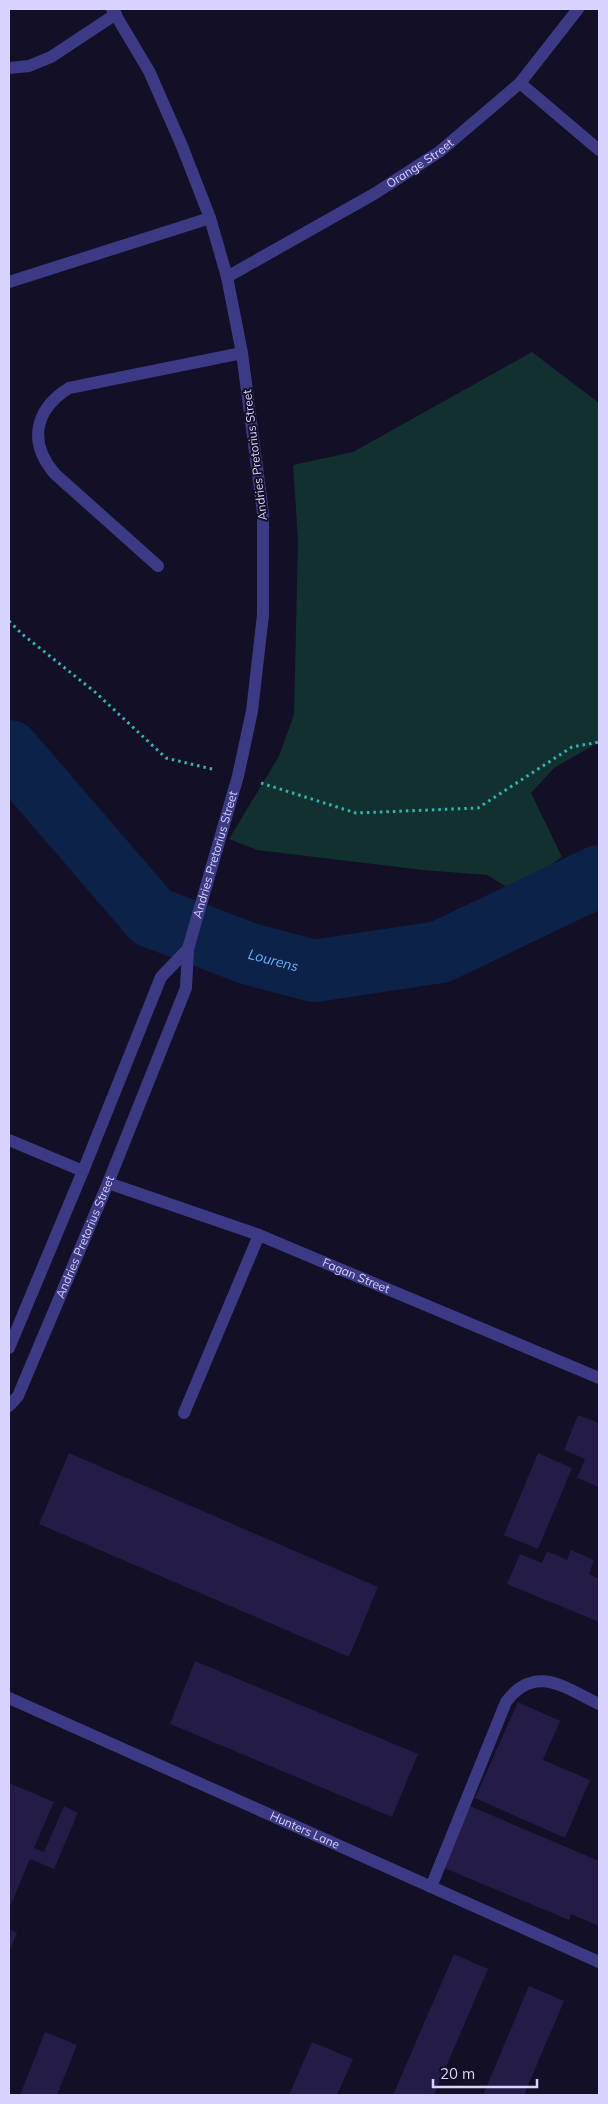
<svg xmlns="http://www.w3.org/2000/svg" width="608" height="2104" viewBox="0 0 608 2104" font-family="Mulish,sans-serif">
  <style>
    .green { fill: #12302f }
    .lines { fill: none; stroke-linecap: round; stroke-linejoin: round }
    .river { stroke: #0c2248; stroke-width: 62 }
    .building { fill: #241b47 }
    .path { stroke: #2fb8b0; stroke-width: 3; stroke-dasharray: 2.5 4; stroke-linecap: butt }
    .service { stroke: #3d3a85; stroke-width: 12 }
    .minor { stroke: #3d3a85; stroke-width: 12 }
    .tertiary { stroke: #3d3a85; stroke-width: 12 }
    .labels { text-anchor: middle; stroke-width: 4; stroke-linejoin: round; paint-order: stroke }
    .street-label { font-size: 12px; fill: #d9d4ff; stroke: #130f26 }
    .water-label { font-size: 14px; font-style: italic; fill: #62b6ff; stroke: #130f26 }
  </style>
  <rect width="100%" height="100%" fill="#130f26"/>
  <!-- green -->
  <path class="green" d="M532,352L599,403V742L554,768L531,793L562,857L514,891L487,875L423,870L257,850L229,839L279,756L294,715L298,540L293,465L353,452Z"/>
  <g class="lines">
    <!-- river -->
    <path class="river" id="s1" d="M9,751L152,917L250,954L314,971L440,952L599,876"/>
  </g>
  <!-- building -->
  <path class="building" d="M578,1415L599,1423V1487L577,1478L585,1459L564,1450Z
    M69,1453L378,1587L349,1657L39,1524Z
    M538,1453L572,1468L538,1549L504,1535Z
    M571,1550L594,1560L589,1574L599,1579V1622L507,1584L520,1554L542,1563L547,1551L567,1560Z
    M195,1661L418,1754L392,1817L170,1724Z
    M518,1702L560,1721L543,1760L590,1780L565,1838L475,1798Z
    M9,1783L54,1802L34,1848L44,1852L64,1806L78,1813L54,1869L30,1859L9,1909Z
    M470,1806L599,1861V1926L571,1914L569,1920L444,1868Z
    M9,1929L17,1933L9,1952Z
    M454,1954L488,1969L434,2095H393Z
    M529,1986L564,2001L524,2095H483Z
    M45,2032L77,2045L57,2095H20Z
    M312,2042L353,2059L337,2095H289Z"/>
  <g class="lines">
    <!-- path -->
    <path class="path" d="M9,621L22,634L95,692L166,758L216,770
      M261,783L356,813L478,808L572,747L599,742"/>
    <!-- service -->
    <path class="service" d="M184,1413L259,1235
      M431,1887L506,1702C535,1663 565,1688 599,1704"/>
    <!-- minor -->
    <g class="minor">
      <path d="M9,68L29,66L51,57L116,14"/>
      <path d="M520,83L599,150"/>
      <path id="s2" d="M227,277L374,194L439,152L520,83L578,9"/>
      <path d="M9,282L210,218"/>
      <path d="M158,566L55,474C28,443 34,410 69,388L242,353"/>
      <path d="M9,1140L83,1171"/>
      <path id="s3" d="M108,1183L259,1235L599,1378"/>
      <path id="s4" d="M9,1698L599,1962"/>
    </g>
    <!-- tertiary -->
    <g class="tertiary">
      <path d="M9,1348L83,1171L161,977L188,949"/>
      <path id="s5" d="M9,1406L18,1396L108,1183L186,988L188,949L238,776L252,711L263,615V513L242,353L227,277L210,218L182,146L149,71L112,9"/>
    </g>
  </g>
  <g class="labels">
    <!-- street labels -->
    <g class="street-label">
      <text dy="4" stroke="none"><textPath href="#s2" startOffset="224">Orange Street</textPath></text>
      <text transform="translate(255 455) rotate(-97)" y="4">Andries Pretorius Street</text>
      <text dy="4" stroke="none"><textPath href="#s5" startOffset="592">Andries Pretorius Street</textPath></text>
      <text dy="4" stroke="none"><textPath href="#s5" startOffset="186">Andries Pretorius Street</textPath></text>
      <text dy="4" stroke="none"><textPath href="#s3" startOffset="265">Fagan Street</textPath></text>
      <text dy="4" stroke="none"><textPath href="#s4" startOffset="324">Hunters Lane</textPath></text>
    </g>
    <!-- water labels -->
    <g class="water-label">
      <text dy="5" stroke="none"><textPath href="#s1" startOffset="348">Lourens</textPath></text>
    </g>
  </g>
  <!-- border -->
  <rect width="608" height="2104" fill="none" stroke="#d9d4ff" stroke-width="20"/>
  <!-- scale -->
  <path d="M433 2079v8h104v-8" fill="none" stroke="#d9d4ff" stroke-width="2.5"/>
  <text x="440" y="2079" font-size="15" fill="#d9d4ff" stroke="#130f26" stroke-width="4" paint-order="stroke">20 m</text>
</svg>
